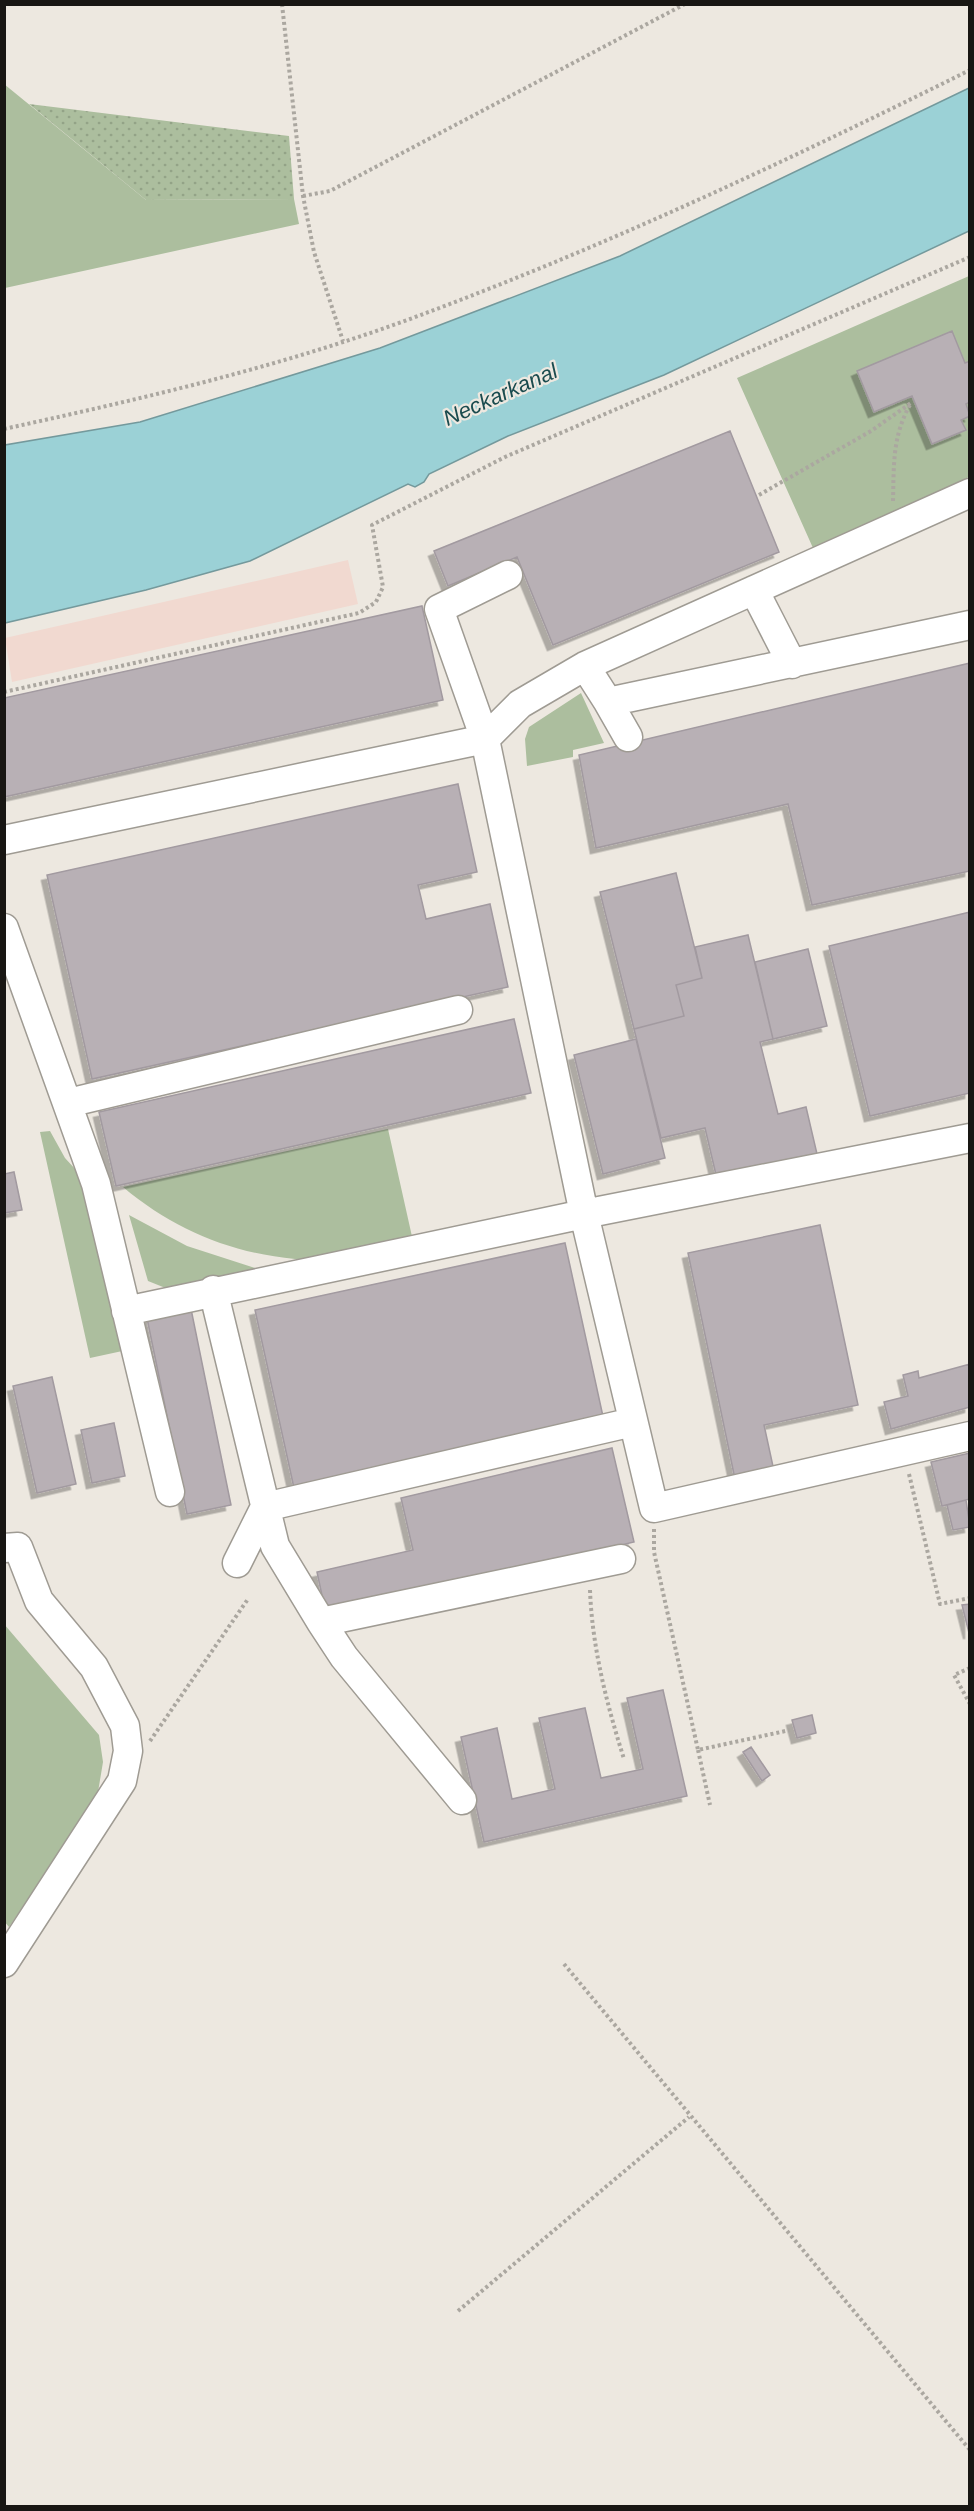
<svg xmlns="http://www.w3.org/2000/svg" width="974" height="2511" viewBox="0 0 974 2511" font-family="Helvetica,sans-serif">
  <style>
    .commercial { fill: #f1d9d0 }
    .grass { fill: #acbe9e }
    .park { fill: url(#park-dots) }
    .water { fill: #9bd1d6; stroke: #74999c; stroke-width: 1.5 }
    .building { fill: #b8b0b5; stroke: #a29aa0; stroke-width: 1.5; filter: url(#shadow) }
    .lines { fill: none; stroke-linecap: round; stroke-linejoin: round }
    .minor-casing { stroke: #9f9b93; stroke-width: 31 }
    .path { stroke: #aba7a0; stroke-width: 4; stroke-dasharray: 3 3; stroke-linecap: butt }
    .minor { stroke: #fff; stroke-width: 28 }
    .labels { text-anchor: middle; stroke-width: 4.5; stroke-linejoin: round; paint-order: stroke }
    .water-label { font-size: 22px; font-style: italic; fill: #1a4b4e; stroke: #ede8e0 }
  </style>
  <defs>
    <pattern id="park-dots" width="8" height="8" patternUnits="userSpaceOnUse" patternTransform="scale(1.5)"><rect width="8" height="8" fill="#acbe9e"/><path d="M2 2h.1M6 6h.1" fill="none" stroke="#93a387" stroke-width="1.8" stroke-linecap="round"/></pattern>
    <filter id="shadow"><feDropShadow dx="-5.5" dy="5.5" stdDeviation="0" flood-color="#0004"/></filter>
  </defs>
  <rect width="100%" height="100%" fill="#ede8e0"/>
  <!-- commercial -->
  <path class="commercial" d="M348,560L358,604L12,682L5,638Z"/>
  <!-- grass -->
  <path class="grass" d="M4,84L146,200L294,199L299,224L5,288Z
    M969,276V477L813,548L737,378Z
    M581,693L604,743L573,750V757L527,766L525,739L529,727Z
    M388,1129L413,1241C375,1249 333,1262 295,1259C230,1253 173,1229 123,1187Z
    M50,1131L65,1158L87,1182L127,1350L90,1358L40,1132Z
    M129,1215L187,1246L255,1268L256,1275L173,1291L148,1281Z
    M4,1624L99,1735L103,1762L97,1798L9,1927L4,1921Z"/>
  <!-- park -->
  <path class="park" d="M29,104L289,136L294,199L146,200Z"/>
  <!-- water -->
  <path class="water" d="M969,88V231L664,375L508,436L429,474L424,482L415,487L408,484L250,561L146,590L5,623V445L140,422L380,348L620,256Z"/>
  <!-- building -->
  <path class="building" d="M952,331L965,363L970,361V402L966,404L970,416L961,420L966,430L932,444L912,396L874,412L857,371Z
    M730,431L779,552L553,645L517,557L448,586L434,551Z
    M422,606L443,700L4,797V698Z
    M970,663V871L812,905L788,804L596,848L579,755Z
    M458,784L477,872L418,885L426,919L490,904L508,987L92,1079L47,875Z
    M676,873L702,978L676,985L684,1016L634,1029L600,892Z
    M970,912V1093L870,1116L829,946Z
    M748,935L773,1039L760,1042L778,1114L806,1107L817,1154L717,1179L705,1128L661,1138L634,1029L684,1016L676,985L702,978L695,947Z
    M808,949L827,1026L773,1039L755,962Z
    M514,1019L531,1093L116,1186L99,1112Z
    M636,1039L665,1158L603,1174L574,1055Z
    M14,1172L22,1210L4,1213V1174Z
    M820,1225L858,1405L764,1425L774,1471L735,1479L688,1253Z
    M565,1243L604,1421L294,1488L255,1310Z
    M191,1309L231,1505L187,1514L147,1318Z
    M970,1364V1407L891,1429L884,1402L908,1396L903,1375L918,1371L919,1378Z
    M52,1377L76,1484L37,1493L13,1386Z
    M114,1423L125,1476L92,1483L81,1430Z
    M612,1448L634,1542L326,1614L317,1572L413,1550L401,1498Z
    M970,1453V1499L942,1506L931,1462Z
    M966,1500L970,1527L953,1530L947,1505Z
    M970,1604V1633H969L962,1605Z
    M663,1690L687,1796L484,1842L461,1737L497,1728L512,1799L555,1789L539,1718L585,1708L601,1778L643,1769L627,1698Z
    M812,1715L816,1733L797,1738L792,1720Z
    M751,1747L770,1775L762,1781L743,1752Z"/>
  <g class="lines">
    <!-- minor casing -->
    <g class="minor-casing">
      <path id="minor" d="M508,575L439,609L485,739L584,1214L654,1508L970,1436
        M754,590L792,664
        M585,666L608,702L970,625
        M608,702L628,737
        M4,840L485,739L520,704L585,666L970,493
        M4,928L96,1184L170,1492
        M68,1103L458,1010
        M213,1290L275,1546L321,1622L621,1559
        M126,1311L584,1214L970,1138
        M265,1507L633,1422
        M4,1548L18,1547L39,1601L94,1667L125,1726L128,1751L122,1781L4,1963
        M237,1563L265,1507
        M321,1622L344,1657L462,1800"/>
    </g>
    <!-- path -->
    <path class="path" d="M282,4L303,196L314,252L343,341
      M303,196L330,191L685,4
      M4,429C141,399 279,367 410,319C602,248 787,161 970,70
      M759,495L871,431L911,403C892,436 894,465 893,501
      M4,692L359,613L376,602L383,587L372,525L505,457L970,257
      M909,1474L940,1604L970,1598
      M654,1529V1552L698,1750L790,1730
      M590,1590C592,1647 607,1705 624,1759
      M970,1668L954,1675L970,1704
      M150,1741L248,1599
      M698,1750L710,1805
      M564,1964L970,2450
      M458,2311L689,2117"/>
    <!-- minor -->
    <use href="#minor" class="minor"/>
  </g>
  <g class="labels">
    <!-- water labels -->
    <g class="water-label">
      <text transform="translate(500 394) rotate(-24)" y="8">Neckarkanal</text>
    </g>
  </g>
  <!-- border -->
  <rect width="974" height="2511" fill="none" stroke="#181613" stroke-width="12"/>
</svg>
